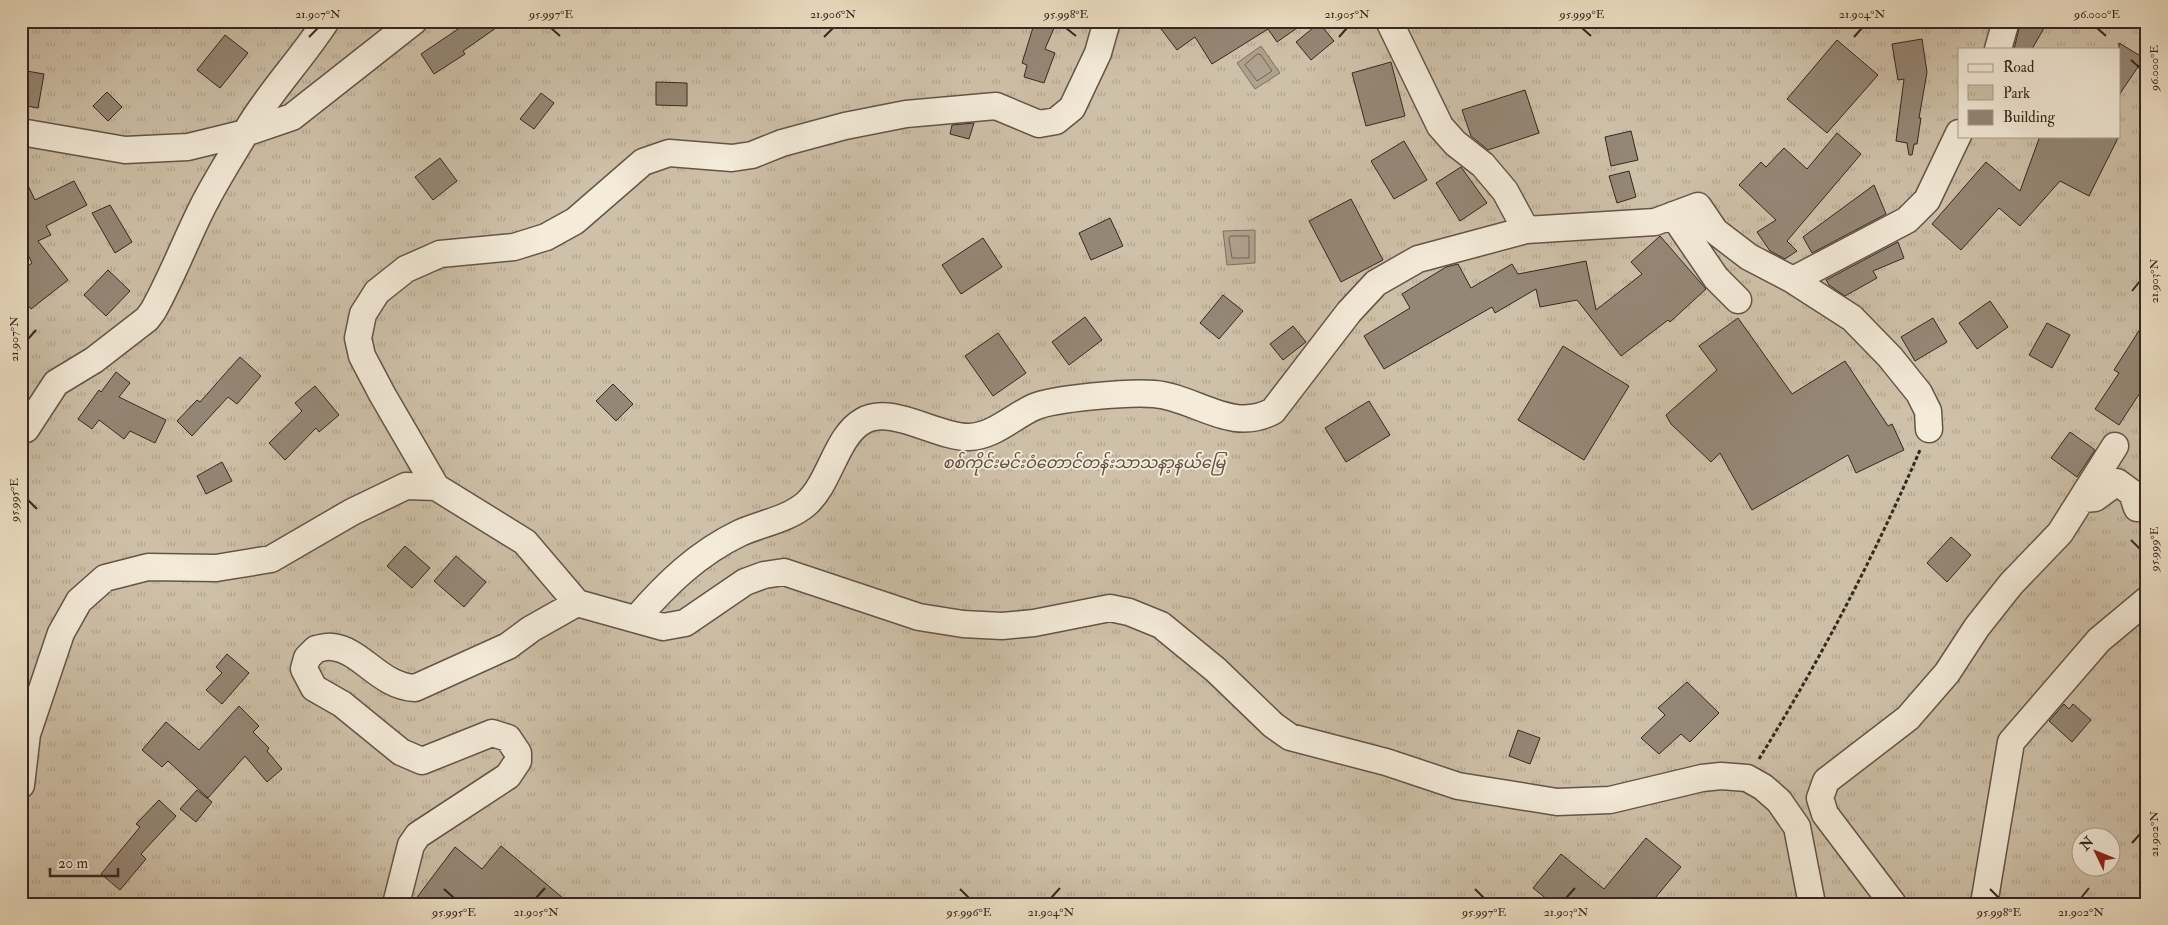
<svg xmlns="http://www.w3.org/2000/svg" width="2168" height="925" viewBox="0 0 2168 925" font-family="'IM FELL Double Pica','Noto Sans Myanmar',serif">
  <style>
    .park { fill: url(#park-tufts); stroke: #827465; fill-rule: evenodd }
    .water { fill: #afa18d; stroke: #7e7062 }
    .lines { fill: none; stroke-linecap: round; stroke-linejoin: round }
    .shore { stroke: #726457; stroke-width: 1 }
    .building { fill: #958776; stroke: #352721 }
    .street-casing { stroke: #63554a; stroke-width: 29 }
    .path { stroke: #352721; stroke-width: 3; stroke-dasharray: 4 2.5; stroke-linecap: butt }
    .street { stroke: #f4ebd9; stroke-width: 26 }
    .ticks { fill: none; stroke: #352721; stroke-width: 2 }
    .labels { text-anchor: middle; stroke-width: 4; stroke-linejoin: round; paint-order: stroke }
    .park-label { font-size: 16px; font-style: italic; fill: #5c4e43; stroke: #f4ebd9 }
    .neatline { fill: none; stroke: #352721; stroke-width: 2 }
    .ticks-label { font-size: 12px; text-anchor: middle; fill: #352721 }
  </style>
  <defs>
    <pattern id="park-tufts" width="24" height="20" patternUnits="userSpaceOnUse" patternTransform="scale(1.25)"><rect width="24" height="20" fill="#cfc1a9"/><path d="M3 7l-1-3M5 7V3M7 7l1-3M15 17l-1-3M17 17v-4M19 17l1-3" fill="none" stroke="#b2a691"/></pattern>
  </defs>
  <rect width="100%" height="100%" fill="#eee0c5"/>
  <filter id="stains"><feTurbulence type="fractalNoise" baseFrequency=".004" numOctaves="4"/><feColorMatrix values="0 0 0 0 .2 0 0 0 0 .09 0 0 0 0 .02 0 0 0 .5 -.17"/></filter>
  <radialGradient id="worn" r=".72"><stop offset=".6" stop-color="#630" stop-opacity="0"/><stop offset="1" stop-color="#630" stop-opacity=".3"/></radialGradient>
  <!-- park -->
  <path class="park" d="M21,21H2147V904H21ZM1959,49H2119V136H1959ZM2080,838H2110V868H2080Z"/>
  <!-- water -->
  <path class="water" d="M1261,46L1280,73L1255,89L1237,63Z
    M1255,230V263L1227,265L1223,231Z"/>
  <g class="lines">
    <!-- shore -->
    <path class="shore" d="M1258,54L1261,55L1272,71L1257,81L1245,65Z
      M1231,236H1249V258H1232L1229,239Z"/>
  </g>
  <!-- building -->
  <path class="building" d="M470,21H506L463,51L465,54L434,74L421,54Z
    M1035,21H1057L1045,49L1055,53L1044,83L1024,77L1027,65L1022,63Z
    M1155,21H1307L1277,42L1268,29L1212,64L1195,37L1177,50Z
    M2021,21H2048L2032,49H2014Z
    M1319,23L1334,41L1311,60L1296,42Z
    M225,35L248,53L220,88L197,70Z
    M1922,39L1927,72L1919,118H1921L1917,144H1914L1912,155H1909L1907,143L1896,141L1904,79L1898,80L1892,44Z
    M1837,40L1878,75L1827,133L1787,99Z
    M2119,43L2144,58L2119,95Z
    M1391,62L1405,116L1366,126L1352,73Z
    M21,70L44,74L38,108L21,105Z
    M656,82L687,83V106L656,105Z
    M1525,90L1539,133L1488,150L1471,136L1462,110Z
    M107,92L122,107L108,121L93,106Z
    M541,93L554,103L534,129L520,119Z
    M974,123L969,139L950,134L952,125Z
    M1631,131L1638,160L1611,166L1605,137Z
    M1837,133L1861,154L1787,241L1797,251L1785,259L1770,251L1757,232L1776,220L1739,185L1761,162L1766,167L1784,148L1807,169Z
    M2040,136H2119L2089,196L2060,181L2020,226L1999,208L1961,250L1932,224L1986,162L2020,191Z
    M1404,141L1427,180L1394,199L1371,161Z
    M440,158L457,181L433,200L415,177Z
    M1461,167L1487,203L1460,221L1436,183Z
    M21,171L35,200L74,181L87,205L46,226L51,235L38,241L68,280L31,309L21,297V271L32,263L24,247L21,248Z
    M1629,171L1636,197L1617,203L1609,176Z
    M1874,185L1886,214L1812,253L1803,237Z
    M1351,199L1383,260L1341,282L1309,221Z
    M110,205L132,242L115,253L92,213Z
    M1110,218L1123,246L1091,260L1079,233Z
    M1660,236L1706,289L1670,322L1668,320L1621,356L1577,300L1540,307L1536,289L1495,313L1492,307L1384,369L1364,336L1410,308L1402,294L1446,267L1458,264L1471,288L1512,264L1518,274L1586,261L1596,310L1642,274L1631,262Z
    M983,238L1002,267L961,294L942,265Z
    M1898,242L1904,258L1873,271L1877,278L1845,296L1829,285L1826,280Z
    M108,270L130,291L106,316L84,295Z
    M1223,295L1243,311L1219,339L1200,323Z
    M1990,301L2008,327L1977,349L1959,323Z
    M1085,317L1102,340L1069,365L1052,342Z
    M1738,318L1792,394L1845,361L1888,426L1892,424L1904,450L1856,473L1848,455L1752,510L1720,453L1711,462L1671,424L1666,415L1717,370L1699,346Z
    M1933,318L1947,342L1915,361L1901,337Z
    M2147,318V382L2119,425L2095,409L2119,373L2114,370Z
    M2047,323L2070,335L2052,368L2029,355Z
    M1293,326L1306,342L1283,360L1270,344Z
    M998,333L1026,373L993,396L965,356Z
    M1563,346L1629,386L1584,460L1518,420Z
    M240,357L261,376L237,404L228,397L192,436L177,421L197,400L200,402Z
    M116,372L130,383L119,397L166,420L155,443L130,431L124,439L99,420L92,429L78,419L99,390L101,392Z
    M613,384L633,404L616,421L596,401Z
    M315,386L339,415L319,432L316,428L285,460L269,443L302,411L295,403Z
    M1369,401L1390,435L1346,462L1325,428Z
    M2070,432L2095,450L2077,477L2051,458Z
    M222,462L232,481L206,494L197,476Z
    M1951,537L1971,555L1947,582L1927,563Z
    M405,546L430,568L412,588L387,566Z
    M456,556L486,582L464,607L434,581Z
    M227,654L249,673L222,704L206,690L222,673L216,667Z
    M1687,682L1719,713L1690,742L1681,734L1659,754L1641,738L1665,715L1658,708Z
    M2064,704L2069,709L2073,704L2091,720L2072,742L2049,721Z
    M239,706L259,726L253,732L269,748L267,751L282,769L267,782L245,756L208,798L168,761L162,767L142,750L166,722L199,750Z
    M1518,730L1540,738L1530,764L1509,756Z
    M197,790L212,802L196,822L180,809Z
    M159,800L176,816L141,854L146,859L120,890L101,874L140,827L136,824Z
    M1646,838L1681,867L1650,904H1553L1533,888L1561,854L1604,889Z
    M501,846L570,904H412L455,847L482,869Z"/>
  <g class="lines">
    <!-- street casing -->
    <g class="street-casing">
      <path id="street" d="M1389,21L1440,126L1455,143L1483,165L1505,191L1526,230
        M1998,49L2006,21
        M21,132L125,150L188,147L245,133L292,117L414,21
        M1673,215L1716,278L1738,300
        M1793,280L1852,318L1890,357L1919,393L1928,411L1929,429
        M26,429L56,383L94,360L147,319L153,311C172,277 185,242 202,208C215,182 231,157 246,132C269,92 301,60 326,21
        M436,487L382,394L362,356L358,338L363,314L377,292L406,269L440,254L514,247L546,237L575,221L643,162L669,153L732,158L752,155L782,143L845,126L906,114L996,106L1039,124L1056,121L1072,108L1098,53L1107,21
        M2084,499L2095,498L2117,482L2132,493L2137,508L2147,507
        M636,619C666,584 698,553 740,533C762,523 787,520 806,504C830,483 836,436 863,421C891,404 938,438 969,437C994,436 1012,417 1034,407C1055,398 1130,392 1154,394C1195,397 1231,434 1273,411L1349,312L1376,283L1418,259L1526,230L1655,222L1698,206L1715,231L1749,257L1793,280L1907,220L1927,200L1959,133
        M21,785L27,734L61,633L79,601L105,578L148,567L216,568L271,559L352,512L406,486L436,487L525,542L577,603L663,627L685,623L745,582L764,575L784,572L919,617L963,624L1002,626L1034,623L1110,608L1129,612L1161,625L1216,670L1273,725L1290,737L1386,762L1458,786L1557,802L1610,800L1702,778L1721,776L1747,778L1763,787L1779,801L1797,827L1812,904
        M396,904L411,845L418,835L508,776L518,761V753L508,738L492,733L422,761L401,752L342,704L314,688L304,669L307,658L316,649C321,648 327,646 332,647C362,650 379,686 415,688L508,646L531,629L577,603
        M1893,904L1825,814L1820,798L1826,781L1908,718L1947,673L1977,627L2011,584L2060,533L2115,446
        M1984,904L2011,742L2099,640L2147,600"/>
    </g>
    <!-- path -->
    <path class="path" d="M1759,759C1820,660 1874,557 1920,450"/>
    <!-- street -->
    <use href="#street" class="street"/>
  </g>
  <!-- ticks -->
  <path class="ticks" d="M551,28L560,36M1066,28L1076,36M1582,28L1591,36M2097,28L2106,36M309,37L318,28M824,37L833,28M1339,37L1347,28M1854,37L1862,28M2131,60L2140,68M2132,291L2140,281M28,339L36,330M28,500L37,509M2131,540L2140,549M2132,843L2140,834M444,889L454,898M960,889L969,898M1475,889L1484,898M1990,889L1999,898M536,898L545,888M1051,898L1060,888M1566,898L1575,888M2081,898L2089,888"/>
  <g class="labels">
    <!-- park labels -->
    <g class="park-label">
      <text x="1084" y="468">စစ်ကိုင်းမင်းဝံတောင်တန်းသာသနာ့နယ်မြေ</text>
    </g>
  </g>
  <!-- margin -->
  <rect width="2168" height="925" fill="none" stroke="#eee0c5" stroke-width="55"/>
  <!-- legend -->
  <rect x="1958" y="48" width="162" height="90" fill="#f4ebd9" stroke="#a89d8f"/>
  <rect x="1968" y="64" width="25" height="8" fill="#f4ebd9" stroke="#a89d8f"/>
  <text x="2003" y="72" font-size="15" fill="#352721">Road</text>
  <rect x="1968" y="85" width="25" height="15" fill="url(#park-tufts)" stroke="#a89d8f"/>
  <text x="2003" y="98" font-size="15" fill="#352721">Park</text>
  <rect x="1968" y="110" width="25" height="15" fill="#958776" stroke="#a89d8f"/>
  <text x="2003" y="122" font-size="15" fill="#352721">Building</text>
  <!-- north arrow -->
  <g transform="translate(2096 852) rotate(313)"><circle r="24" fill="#f4ebd9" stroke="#a89d8f"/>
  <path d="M0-4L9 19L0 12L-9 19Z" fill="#8f2418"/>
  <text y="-8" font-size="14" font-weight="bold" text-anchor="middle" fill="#352721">N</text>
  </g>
  <!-- scale -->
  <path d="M50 868v8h68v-8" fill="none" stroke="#352721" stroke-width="2.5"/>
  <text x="58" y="868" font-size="15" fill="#352721" stroke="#f4ebd9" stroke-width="4" paint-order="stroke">20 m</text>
  <rect x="28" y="28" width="2112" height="870" class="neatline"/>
  <g class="ticks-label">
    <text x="318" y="18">21.907°N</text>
    <text x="551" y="18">95.997°E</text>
    <text x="833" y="18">21.906°N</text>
    <text x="1066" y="18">95.998°E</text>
    <text x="1347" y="18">21.905°N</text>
    <text x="1582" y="18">95.999°E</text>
    <text x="1862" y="18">21.904°N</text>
    <text x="2097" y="18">96.000°E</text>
    <text transform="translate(2154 68) rotate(-90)" y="4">96.000°E</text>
    <text transform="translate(2154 281) rotate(-90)" y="4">21.903°N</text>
    <text transform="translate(14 339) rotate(-90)" y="4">21.907°N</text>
    <text transform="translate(14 500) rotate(-90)" y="4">95.995°E</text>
    <text transform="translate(2154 549) rotate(-90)" y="4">95.999°E</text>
    <text transform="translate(2154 834) rotate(-90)" y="4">21.902°N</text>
    <text x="454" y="916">95.995°E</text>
    <text x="536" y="916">21.905°N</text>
    <text x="969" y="916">95.996°E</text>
    <text x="1051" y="916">21.904°N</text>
    <text x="1484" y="916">95.997°E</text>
    <text x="1566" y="916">21.903°N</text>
    <text x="1999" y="916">95.998°E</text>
    <text x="2081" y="916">21.902°N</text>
  </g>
  <rect width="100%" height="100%" filter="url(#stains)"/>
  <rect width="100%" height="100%" fill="url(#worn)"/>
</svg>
